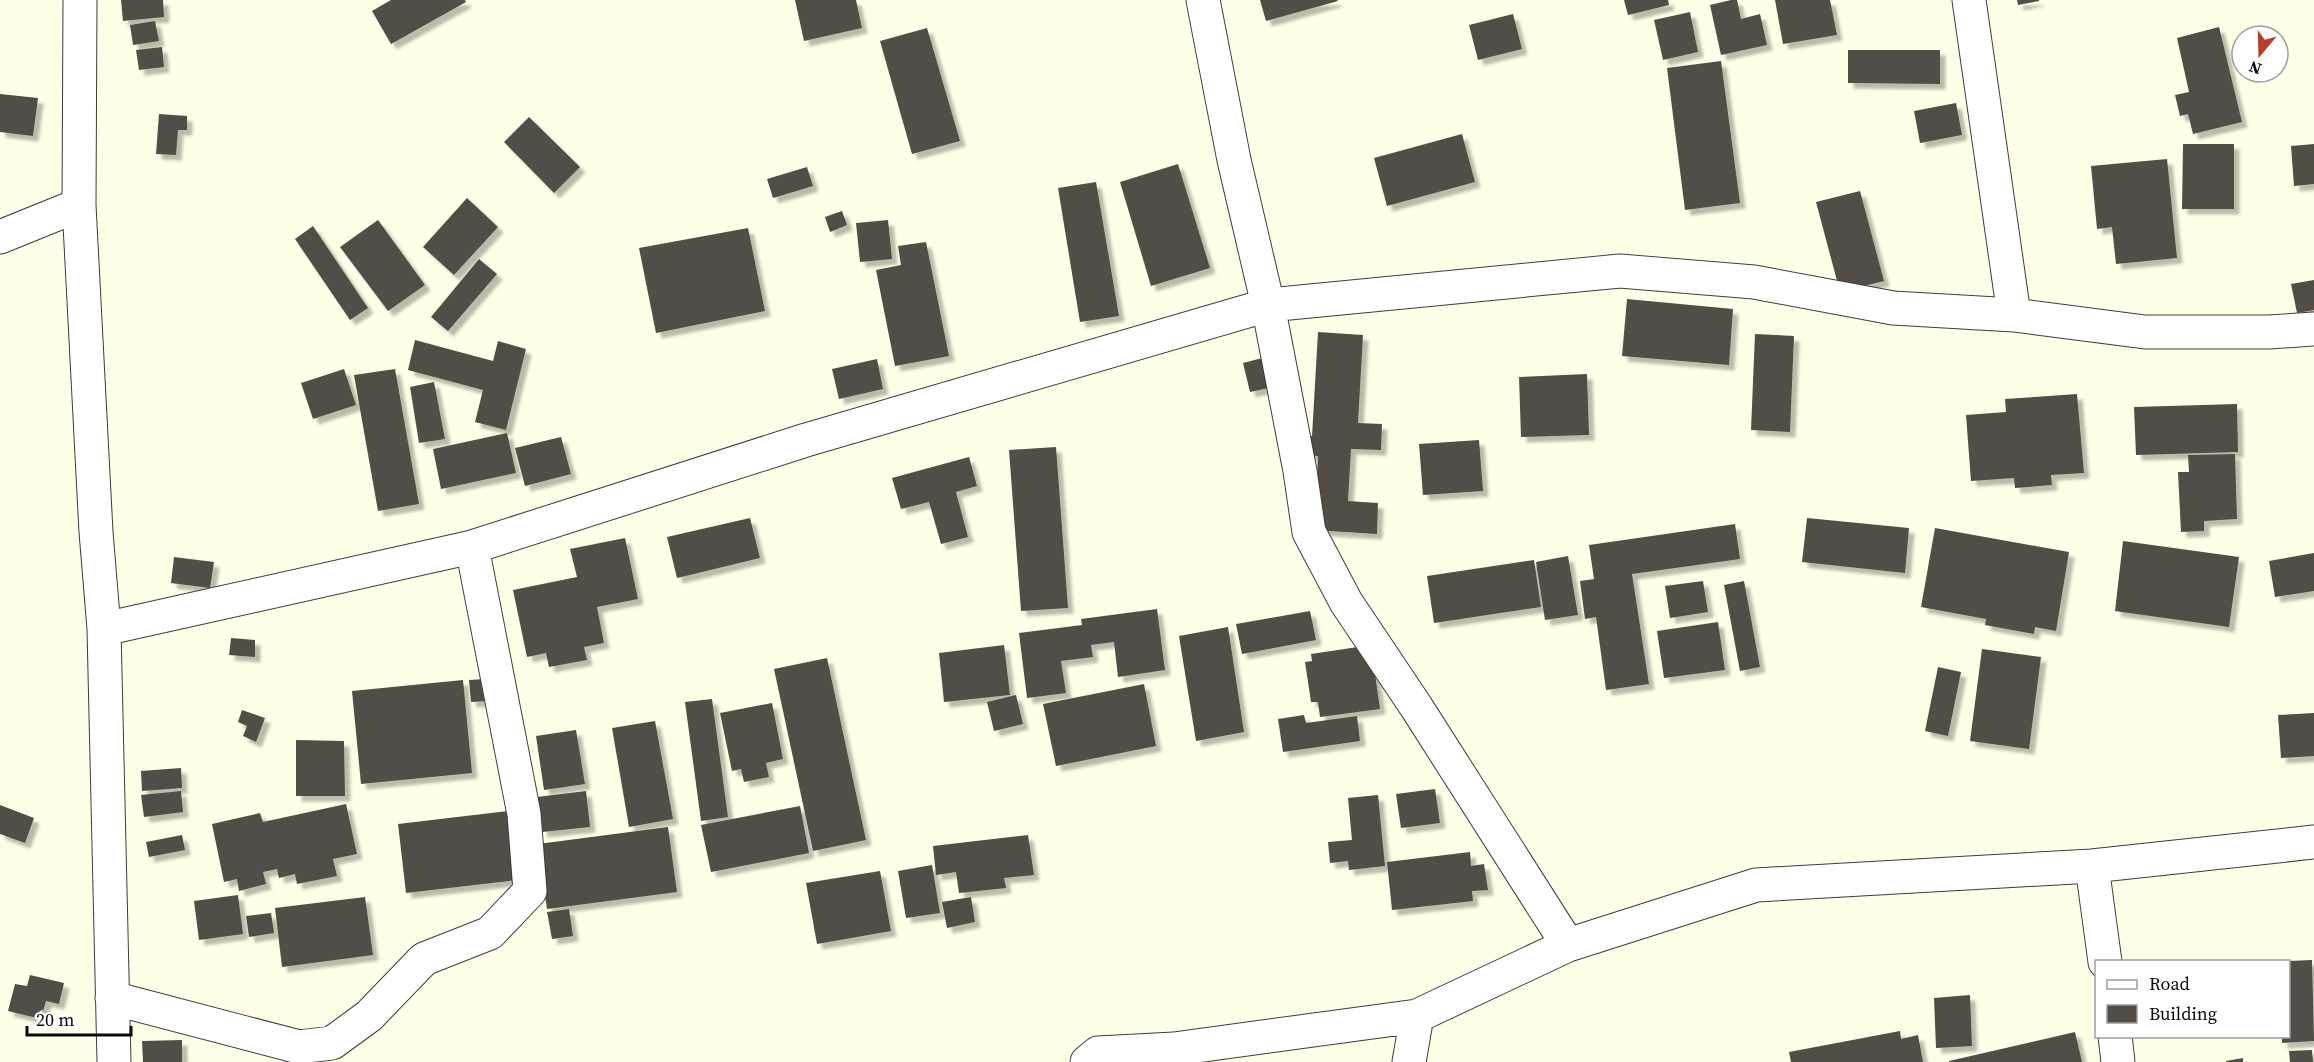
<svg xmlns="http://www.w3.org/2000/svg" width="2314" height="1062" viewBox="0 0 2314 1062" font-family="'Source Serif 4',serif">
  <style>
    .building { fill: #524d46; filter: url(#shadow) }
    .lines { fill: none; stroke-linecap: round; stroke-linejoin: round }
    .street-casing { stroke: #3c3c3c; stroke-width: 35 }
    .street { stroke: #fff; stroke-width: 33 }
  </style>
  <defs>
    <filter id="shadow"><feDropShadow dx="5.5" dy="5.5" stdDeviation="1.5" flood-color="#0004"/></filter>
  </defs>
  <rect width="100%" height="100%" fill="#feffe6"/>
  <!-- building -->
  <path class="building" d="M121,0H163L164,17L123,21Z
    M391,0H465L466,2L391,44L372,11Z
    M795,0H856L862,28L804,41Z
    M1260,0H1337L1338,1L1266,21Z
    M1624,0H1668L1669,5L1628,15Z
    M1731,0H1737L1741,19L1760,14L1767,45L1721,55L1710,5Z
    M1775,0H1830L1837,35L1783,44Z
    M2017,0H2039V1L2018,5Z
    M1690,12L1698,52L1663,60L1654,20Z
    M1513,14L1522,49L1478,60L1469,25Z
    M155,21L159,41L133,45L130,25Z
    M2219,27L2242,122L2193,134L2188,114L2180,116L2175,95L2189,92L2177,38Z
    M927,28L960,141L912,154L880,41Z
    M162,47L164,67L139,70L136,50Z
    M1848,50H1940V84L1848,83Z
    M1721,61L1740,203L1685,210L1667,68Z
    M0,94L38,98L33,136L0,132Z
    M1956,103L1962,135L1920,143L1914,111Z
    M159,114L187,116V130H178L176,155L156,154Z
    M529,117L580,167L554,193L504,142Z
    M1462,134L1475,182L1387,206L1374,158Z
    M2183,144H2234V209H2182Z
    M2314,144V184L2294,186L2291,146Z
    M2167,159L2177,258L2116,264L2112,227L2097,229L2091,166Z
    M1178,164L1210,268L1151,286L1120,182Z
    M807,167L813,186L773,198L767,179Z
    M1096,182L1119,316L1080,322L1058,188Z
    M1860,191L1884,281L1840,292L1816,202Z
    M467,198L498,227L454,275L423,247Z
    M842,211L847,225L830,232L825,217Z
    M378,220L425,285L388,311L340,247Z
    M888,220L892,259L860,262L856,223Z
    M313,226L368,308L350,320L295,239Z
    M748,228L765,311L656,333L639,248Z
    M926,242L949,356L895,366L876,270L901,265L898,246Z
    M479,259L497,274L448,331L431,317Z
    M2314,280V310L2297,313L2291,284Z
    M1627,299L1733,309L1729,365L1622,356Z
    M1318,332L1363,335L1358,423L1382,424L1381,450L1351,449L1348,501L1378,503L1377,534L1314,530L1318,456L1303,455L1304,435L1312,436Z
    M1755,334L1794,336L1790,432L1751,430Z
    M415,340L493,361L498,341L526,349L506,430L475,422L483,390L408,370Z
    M1270,356L1277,386L1250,392L1243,363Z
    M877,359L883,389L839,399L832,369Z
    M344,369L356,405L313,419L301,383Z
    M395,369L419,504L378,511L354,375Z
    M1587,374L1589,435L1521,437L1519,377Z
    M434,382L445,439L419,443L410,387Z
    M2077,394L2084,473L2051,475L2052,485L2015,488L2014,478L1971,481L1966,415L2006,412L2005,399Z
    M2237,404L2238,452L2136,455L2134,407Z
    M507,433L516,473L441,489L433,449Z
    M561,437L571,474L525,486L515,448Z
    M1479,440L1483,491L1423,495L1419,444Z
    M1056,447L1068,608L1021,611L1009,450Z
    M2235,454L2237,519L2204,521V531L2181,532L2178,472H2189L2188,455Z
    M969,457L977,486L956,492L968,537L941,544L929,502L901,509L892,478Z
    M750,518L760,558L677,578L667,537Z
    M1807,518L1909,528L1905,573L1802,562Z
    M1735,524L1740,559L1632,574L1649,684L1606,690L1596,617L1585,619L1580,581L1594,579L1589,545Z
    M1935,528L2069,552L2056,631L2035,627L2034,634L1985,625L1986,619L1921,607Z
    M625,538L638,599L597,607L604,643L584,647L587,660L549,667L546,653L527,657L513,590L577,577L570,549Z
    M2123,541L2239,557L2229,627L2115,611Z
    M2314,553V591L2275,597L2269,561Z
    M1568,556L1578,615L1545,620L1536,562Z
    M174,557L214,562L210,588L171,583Z
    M1534,560L1541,607L1434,623L1427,576Z
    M1703,581L1708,612L1670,618L1665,586Z
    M1744,581L1760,667L1740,671L1724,585Z
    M1157,609L1165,670L1118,677L1114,642L1091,645L1093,657L1061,661L1066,693L1027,698L1019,633L1082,625L1081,619Z
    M1310,611L1316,640L1242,654L1236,624Z
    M1718,622L1725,670L1664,678L1657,631Z
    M1228,627L1244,732L1196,741L1179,636Z
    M231,638L255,640V657L229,655Z
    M1004,645L1010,695L944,702L939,653Z
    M1371,645L1380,709L1320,717L1318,702H1311L1305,662L1312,661L1311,654Z
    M1982,649L2041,657L2029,749L1970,741Z
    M827,658L866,840L813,851L774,669Z
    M1938,667L1961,672L1948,736L1925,731Z
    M485,679L487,701L471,702L469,680Z
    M463,680L472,773L361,784L352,691Z
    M1144,684L1156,746L1056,766L1043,704Z
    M1016,695L1023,724L994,731L987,702Z
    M712,699L728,817L701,821L685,702Z
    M772,703L783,759L766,763L769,777L744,782L741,769L732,771L720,713Z
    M242,710L265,718L256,742L243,736L247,726L238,722Z
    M2314,713V756L2281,758L2278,715Z
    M1304,715L1306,723L1357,716L1360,741L1283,752L1278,719Z
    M655,721L673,819L629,827L612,728Z
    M576,730L585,784L544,790L536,736Z
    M296,740L344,741L345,796H296Z
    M181,768L182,788L142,791L141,771Z
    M1435,789L1440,823L1401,828L1396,794Z
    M181,791L183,812L144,817L141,795Z
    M586,791L590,827L542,832L537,797Z
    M1378,795L1385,866L1349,870L1348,861L1330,863L1328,842L1352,840L1348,798Z
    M346,804L357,854L333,859L337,876L297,884L295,874L279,878L277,869L263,872L266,884L239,891L237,879L224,882L212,824L260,813L263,822Z
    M0,805L34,818L25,843L0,834Z
    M800,806L809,853L711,872L701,825Z
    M508,811L517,880L406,893L398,824Z
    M668,827L677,892L547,909L538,844Z
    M182,835L185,850L149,857L146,842Z
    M1028,835L1034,875L1004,878L1006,888L959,893L956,872L936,875L933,846Z
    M1470,852L1471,866L1484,864L1488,890L1472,891L1473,901L1392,910L1387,862Z
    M932,865L940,913L906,918L898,871Z
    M880,871L891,931L817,944L806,883Z
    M238,895L243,934L199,940L194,901Z
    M365,897L373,955L282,967L275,908Z
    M971,897L975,922L947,928L942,902Z
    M569,909L573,936L552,939L547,912Z
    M271,913L274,933L249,937L246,916Z
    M2312,960L2314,1041L2282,1043V1036H2288V961Z
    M30,975L64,983L59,1004L46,1001L41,1019L8,1011L15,984L27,986Z
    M1970,995L1972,1046L1936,1048L1934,998Z
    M1900,1031L1901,1039L1918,1035L1923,1062H1791L1789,1052Z
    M2075,1032L2082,1062H1949V1061Z
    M182,1040V1062H143L142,1041Z
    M2312,1050L2313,1062H2290L2289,1051Z
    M2243,1058V1062H2226V1061Z"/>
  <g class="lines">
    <!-- street casing -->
    <g class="street-casing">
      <path id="street" d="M80,0L79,205L96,532L104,629L114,1062
        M1203,0L1234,160L1268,305L1300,471L1309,532L1346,602L1417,708L1568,945
        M1969,0L2014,315
        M0,237L79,205
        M104,629L472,547L806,440L1268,305L1620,271L1754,282L1893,308L2014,315L2145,332H2269L2314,329
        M2092,866L2105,962
        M112,998L299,1047L332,1043L369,1016L424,959L490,933L530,891L524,814L472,547
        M2115,1036L2118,1062
        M1087,1062L1098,1053L1174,1049L1417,1016L1568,945L1756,885L2092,866L2314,842
        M1409,1062L1417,1016"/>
    </g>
    <!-- street -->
    <use href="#street" class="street"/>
  </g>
  <!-- legend -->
  <rect x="2095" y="960" width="195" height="78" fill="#ffffff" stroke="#9d9d9d" stroke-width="1.5"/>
  <rect x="2107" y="980" width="30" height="9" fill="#ffffff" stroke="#9d9d9d" stroke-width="1.5"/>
  <text x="2149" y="990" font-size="18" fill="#090909">Road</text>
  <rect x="2107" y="1005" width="30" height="18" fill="#524d46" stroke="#9d9d9d" stroke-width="1.5"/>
  <text x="2149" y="1020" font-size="18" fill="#090909">Building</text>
  <!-- north arrow -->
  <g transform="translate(2260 54) rotate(199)"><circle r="28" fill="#ffffff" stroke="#9d9d9d" stroke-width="1.5"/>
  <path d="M0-4.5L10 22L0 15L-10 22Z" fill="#b54026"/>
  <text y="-9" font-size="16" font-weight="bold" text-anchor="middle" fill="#090909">N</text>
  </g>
  <!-- scale -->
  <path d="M27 1026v9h104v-9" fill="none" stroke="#090909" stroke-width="3"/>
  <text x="36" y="1026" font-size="18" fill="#090909" stroke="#ffffff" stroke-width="4.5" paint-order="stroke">20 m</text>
</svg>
